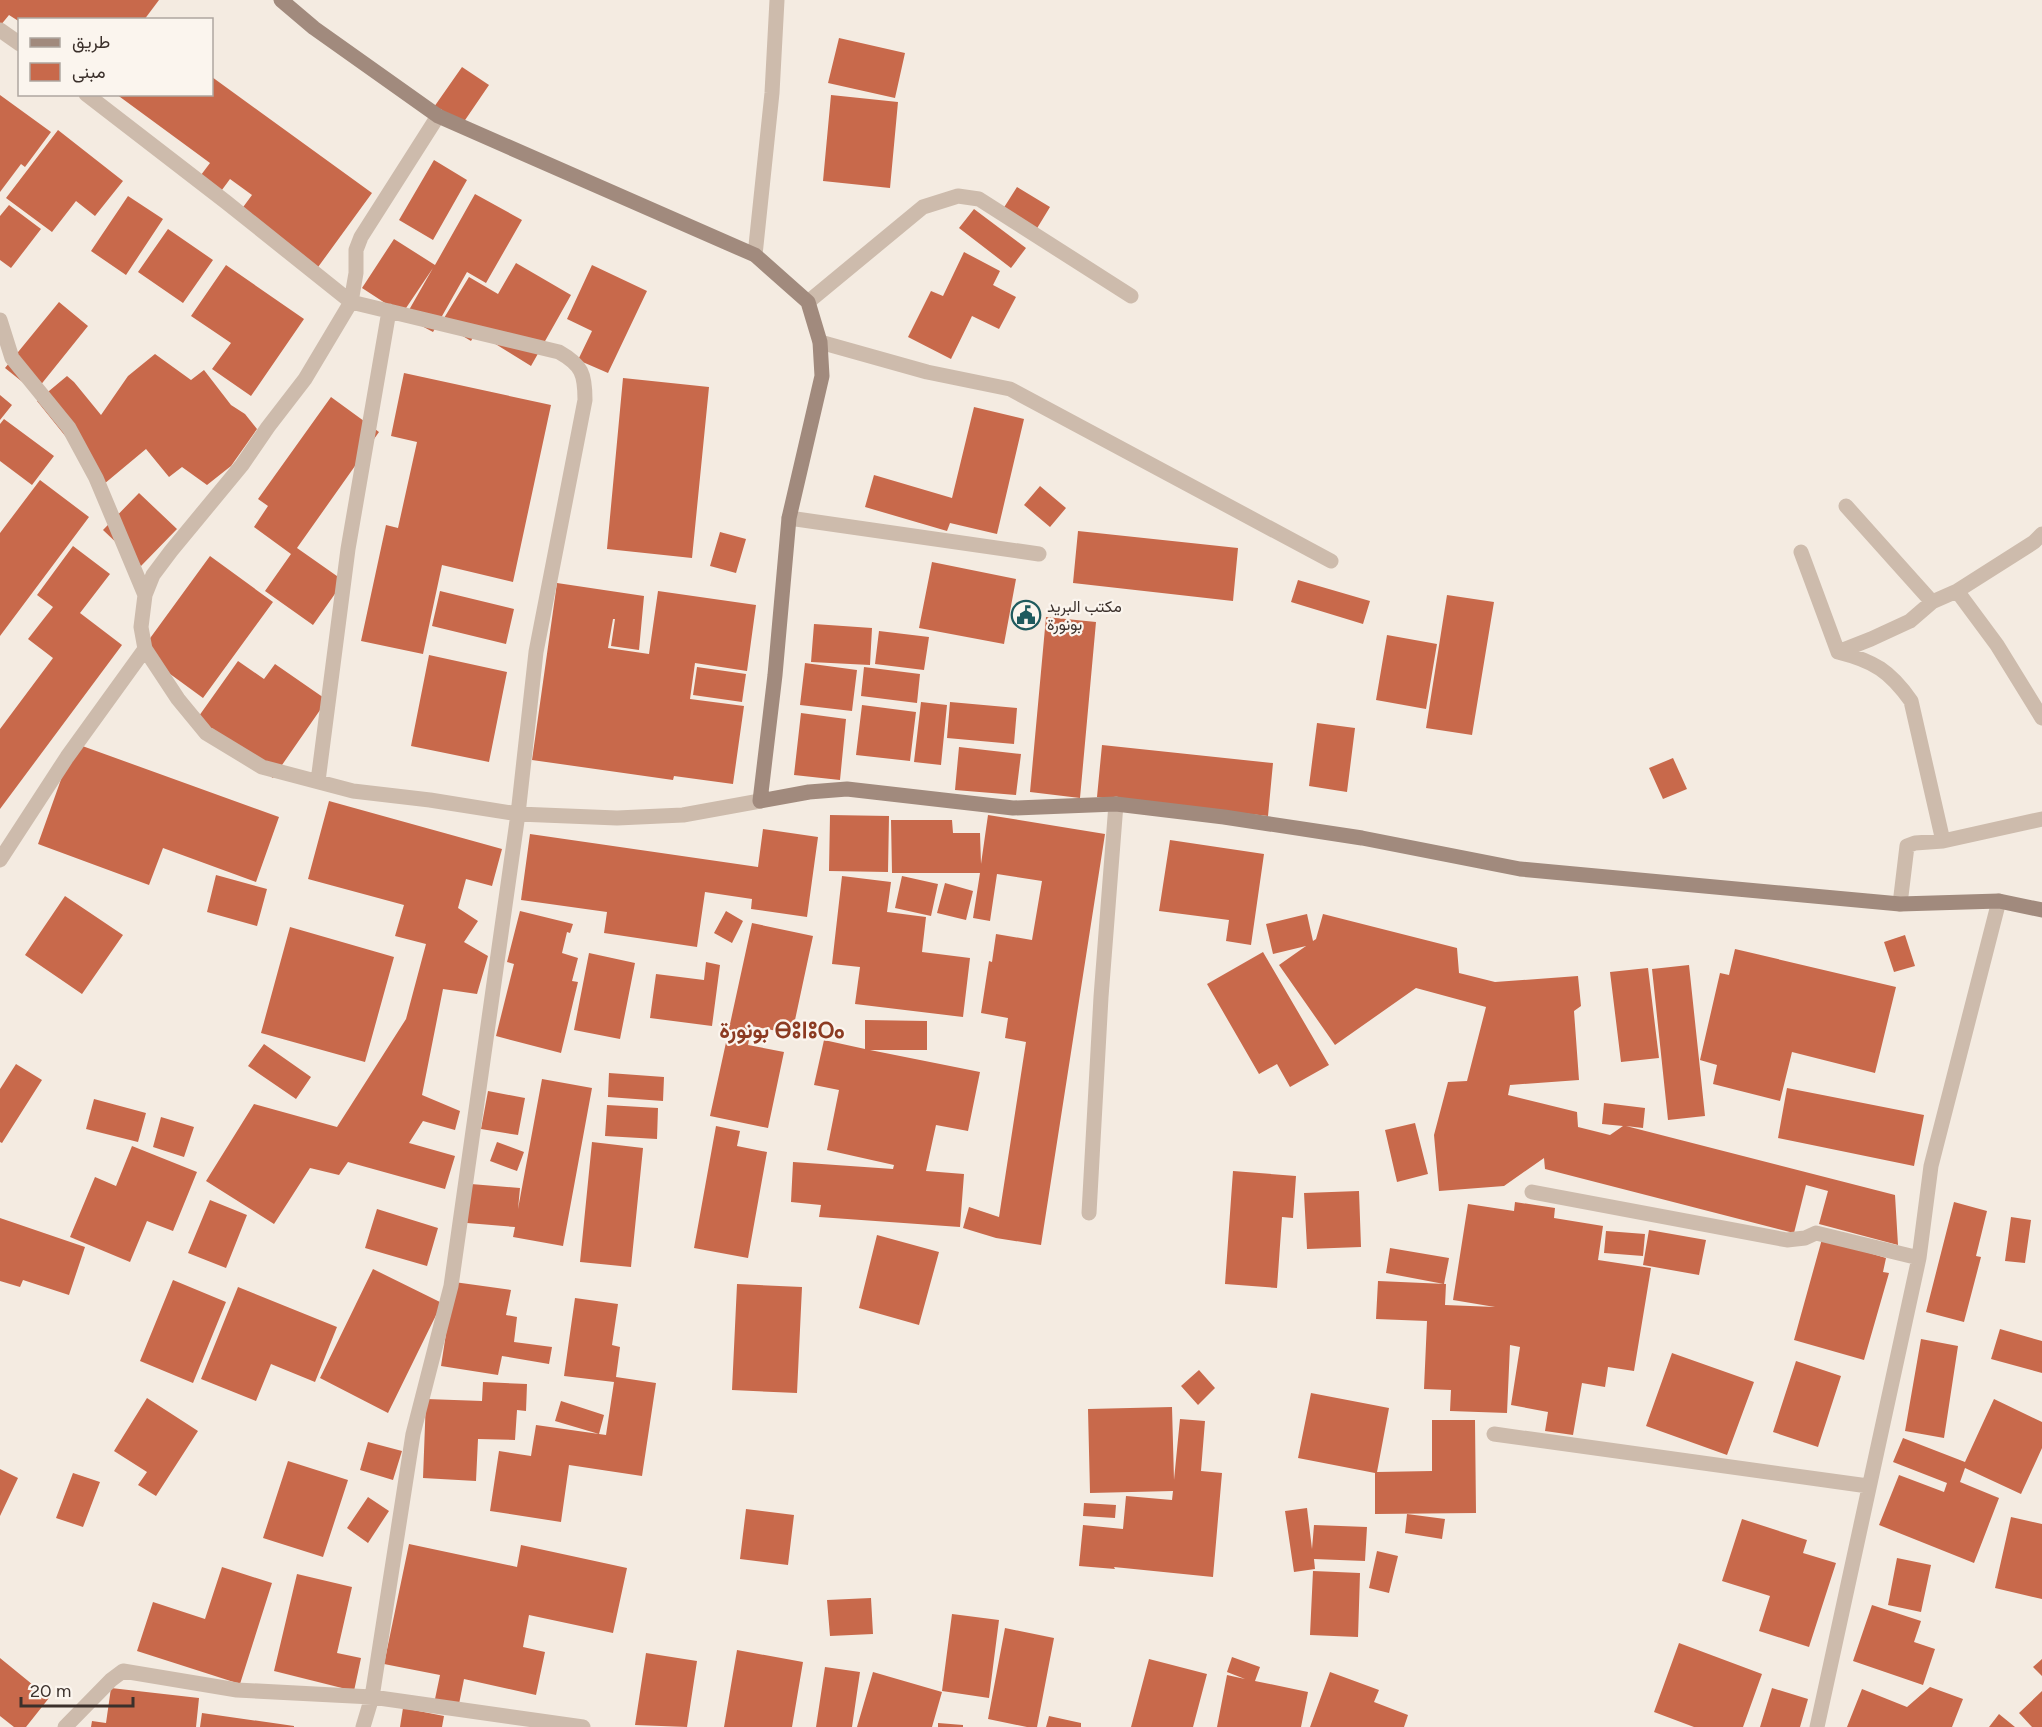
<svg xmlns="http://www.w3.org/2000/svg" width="2042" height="1727" viewBox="0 0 2042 1727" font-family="Figtree,Vazirmatn,'Noto Sans Tifinagh',sans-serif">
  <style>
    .building { fill: #c8694b }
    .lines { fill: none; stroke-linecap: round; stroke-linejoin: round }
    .street { stroke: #cdbbac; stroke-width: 15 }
    .secondary { stroke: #a18a7d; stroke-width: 15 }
    .labels { text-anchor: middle; stroke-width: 4.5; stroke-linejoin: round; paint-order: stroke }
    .poi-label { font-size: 16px; fill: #3b302b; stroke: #fbf5ee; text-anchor: start }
    .district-label { font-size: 22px; font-weight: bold; fill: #8c3b22; stroke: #fbf5ee }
  </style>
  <rect width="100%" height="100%" fill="#f4ebe1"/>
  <!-- building -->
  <path class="building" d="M0,0H159L144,20H20V22L9,15L0,26Z
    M839,38L905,53L895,98L828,83Z
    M462,67L489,85L461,126L434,107Z
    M212,77L372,193L313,274L238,214L252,195L230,179L216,198L195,183L210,163L116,94H212Z
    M0,95L51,132L25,167L21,164L0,192Z
    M831,95L898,102L890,188L823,181Z
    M58,130L123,181L95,216L76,201L52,232L6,198Z
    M434,160L467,180L433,240L399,220Z
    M1017,187L1050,207L1036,230L1003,209Z
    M475,194L522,220L486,283L467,272L433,332L405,317L433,268L402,314L362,288L394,239L435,265Z
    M128,196L163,219L126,275L91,251Z
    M9,205L41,229L11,268L0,260V216Z
    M974,209L1026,248L1011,268L959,228Z
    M168,229L213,260L183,303L138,272Z
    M964,252L1000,271L993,285L1016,297L999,329L972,316L951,359L908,337L931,291L943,296Z
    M516,263L571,295L531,366L476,332L471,341L441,323L469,277L498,294Z
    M226,265L304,319L251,396L212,369L231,343L191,316Z
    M592,265L647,291L608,373L578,360L592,331L567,319Z
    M59,302L88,326L35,392L5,368Z
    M155,354L191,380L204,370L231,405L245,414L257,429L231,466L207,485L182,467L169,477L146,449L104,484L37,401L67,376L74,382L101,415L128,376Z
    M404,373L551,405L513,582L442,565L423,654L361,641L386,525L398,528L417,442L391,436Z
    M623,378L709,387L692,558L607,549Z
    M0,395L12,405L0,420Z
    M331,397L379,432L297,548L344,581L313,625L265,591L291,554L254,527L268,506L258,499Z
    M974,407L1024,419L997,534L950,523L947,531L865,507L874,475L952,498Z
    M4,419L54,456L32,485L0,461V424Z
    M40,480L89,517L0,636V533Z
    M1040,486L1066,508L1050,527L1024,505Z
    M139,493L177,529L141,566L103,530Z
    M1078,531L1238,548L1233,601L1073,583Z
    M720,532L746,539L736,573L710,566Z
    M73,546L110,574L80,613L122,645L0,809V729L53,658L28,639L53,607L37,595Z
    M210,556L273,602L203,698L140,652Z
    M932,562L1016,579L1004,644L919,628Z
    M1298,580L1370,601L1363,624L1291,602Z
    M557,583L644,596L639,650L611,646L615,619H613L608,648L649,654L658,591L756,605L747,671L695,663L690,699L744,706L733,784L674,776L673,780L532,760Z
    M440,591L514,609L506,644L432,626Z
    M1447,595L1494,602L1472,735L1426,728Z
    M1046,617L1096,622L1080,798L1030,792Z
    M814,624L872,628L870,665L811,662Z
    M879,631L929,637L924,670L875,664Z
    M1387,635L1437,644L1426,709L1376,700Z
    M429,655L507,672L489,762L411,746Z
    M238,661L264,679L275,664L327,700L273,778L194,723Z
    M805,663L857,670L852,711L800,705Z
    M697,667L746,674L742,702L693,695Z
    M864,667L920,674L917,703L861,696Z
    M921,702L947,705L941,765L914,762Z
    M950,702L1017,708L1014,744L947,738Z
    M862,705L916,712L910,761L856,755Z
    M801,713L846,719L840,780L794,775Z
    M1317,723L1355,728L1347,792L1309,786Z
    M74,743L279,817L256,882L163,848L149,885L38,844Z
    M1102,745L1273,763L1268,816L1097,797Z
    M959,747L1021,754L1016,795L955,790Z
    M1673,758L1687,789L1663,799L1649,768Z
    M329,801L502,849L492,886L466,879L458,908L478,921L464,942L488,956L477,994L443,989L422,1095L460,1111L455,1130L423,1121L409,1143L455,1156L445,1189L348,1162L339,1175L310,1168L274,1224L206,1181L254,1104L337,1127L406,1019L426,944L395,936L404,905L308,879Z
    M830,815L889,816L888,872L829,871Z
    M988,815L1105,834L1041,1245L996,1238L963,1228L969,1207L999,1217L1026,1042L1005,1038L1008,1018L981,1013L989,961L992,962L996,934L1032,940L1042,881L997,874L990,921L973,918L980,873H892L891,820H952L953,833H980L981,864Z
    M763,829L818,837L807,917L751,909L752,899L705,892L697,947L604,933L607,912L521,900L530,834L758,867Z
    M1170,840L1264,854L1251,945L1226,941L1229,920L1159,911Z
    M216,875L267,889L257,926L207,912Z
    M842,876L891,882L887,912L926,917L922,952L970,958L963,1017L855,1004L860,967L832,964Z
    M902,876L938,884L931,916L895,908Z
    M945,883L973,891L966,920L937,913Z
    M65,896L123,935L82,994L25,955Z
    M520,911L573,924L570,933L567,932L562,953L578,958L572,981L578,982L561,1053L496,1036L514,964L507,962Z
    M726,911L743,921L732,943L714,933Z
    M1307,914L1313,941L1316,939L1323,914L1457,948L1459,973L1495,982L1578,976L1581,1006L1574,1011L1579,1080L1510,1085L1508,1095L1577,1112L1578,1127L1610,1135L1623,1126L1602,1124L1604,1103L1645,1108L1643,1128L1626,1126L1895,1195L1898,1245L1819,1224L1828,1191L1806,1185L1794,1233L1545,1169L1544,1158L1504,1186L1439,1191L1434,1135L1448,1082L1467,1081L1486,1007L1416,988L1335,1045L1279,965L1306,946L1273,954L1266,924Z
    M752,923L813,936L792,1034L752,1026L748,1045L784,1052L768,1128L710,1116Z
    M290,927L394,957L365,1062L261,1033Z
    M1905,935L1915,966L1894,972L1884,942Z
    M1735,949L1896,987L1875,1073L1792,1052L1780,1101L1713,1084L1717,1065L1700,1060L1720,973L1729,975Z
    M1263,952L1329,1065L1290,1087L1277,1064L1259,1074L1207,984Z
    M589,953L635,963L620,1039L574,1030Z
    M706,962L720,965L712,1026L650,1018L656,974L704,980Z
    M1689,965L1705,1116L1668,1120L1652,969Z
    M1648,968L1659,1058L1621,1062L1610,972Z
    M865,1020L927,1021V1050H870L980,1072L968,1131L936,1125L926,1171L964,1174L960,1227L819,1217L821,1205L791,1202L793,1162L893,1169L894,1165L827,1150L839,1090L814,1085L824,1040L865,1049Z
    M264,1044L311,1077L296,1099L248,1066Z
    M16,1064L42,1080L2,1143L0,1142V1089Z
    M609,1073L664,1077L663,1101L608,1097Z
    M542,1079L592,1088L563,1246L513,1237L515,1227L467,1223L471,1184L520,1188L518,1209Z
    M1787,1088L1924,1115L1914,1166L1778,1138Z
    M488,1091L525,1098L518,1135L481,1129Z
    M94,1099L146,1113L138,1142L86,1129Z
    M607,1105L658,1108L657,1139L605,1136Z
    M161,1117L194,1127L184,1157L153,1147Z
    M1415,1123L1428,1174L1397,1182L1385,1130Z
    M716,1126L740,1131L737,1146L767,1152L748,1258L694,1248Z
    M497,1142L524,1152L517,1171L490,1161Z
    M592,1142L643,1148L631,1267L580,1262Z
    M132,1146L197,1172L173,1231L147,1221L130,1262L70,1237L95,1177L116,1186Z
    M1233,1171L1296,1176L1293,1218L1282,1217L1277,1288L1225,1284Z
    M1359,1191L1361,1247L1307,1249L1304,1193Z
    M210,1200L247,1215L226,1268L188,1253Z
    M1515,1202L1555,1208L1554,1218L1603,1226L1598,1260L1651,1268L1634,1371L1608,1367L1605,1387L1582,1383L1573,1435L1545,1431L1548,1412L1511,1405L1520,1347L1510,1345L1507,1413L1450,1411L1451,1390L1424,1389L1427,1321L1376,1319L1378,1281L1446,1284L1445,1305L1495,1307L1453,1300L1468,1204L1514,1211Z
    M1954,1202L1987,1211L1976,1256L1981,1257L1964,1322L1926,1312Z
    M377,1209L438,1228L427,1266L365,1248Z
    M2011,1217L2031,1220L2025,1263L2005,1261Z
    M0,1218L85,1247L69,1295L23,1280L20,1287L0,1281Z
    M1649,1230L1706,1240L1699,1275L1643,1265Z
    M1606,1231L1645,1234L1643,1256L1604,1253Z
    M877,1235L939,1252L919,1325L859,1308Z
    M1822,1239L1886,1258L1883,1272L1889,1273L1864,1360L1794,1340Z
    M1390,1248L1449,1258L1444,1284L1386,1273Z
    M373,1269L442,1303L388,1413L320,1378Z
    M173,1280L226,1302L193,1383L140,1361Z
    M454,1282L511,1290L506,1315L517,1317L514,1342L552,1347L549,1364L502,1356L498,1375L441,1366Z
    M737,1284L802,1287L797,1393L732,1390Z
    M238,1287L337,1327L315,1382L271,1364L256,1401L201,1379Z
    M575,1298L618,1304L612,1345L620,1347L616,1377L656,1383L642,1476L569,1465L561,1522L490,1511L499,1451L531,1456L536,1425L606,1435L614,1382L564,1376Z
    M2000,1329L2042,1341V1373L1991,1359Z
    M1921,1339L1958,1346L1944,1438L1905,1431Z
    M1672,1353L1754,1382L1727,1455L1646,1426Z
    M1796,1361L1841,1376L1818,1447L1773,1432Z
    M1199,1370L1215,1388L1198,1405L1181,1386Z
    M483,1382L527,1384L526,1411L517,1410L515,1440L478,1439L476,1481L423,1478L426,1399L482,1401Z
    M1311,1393L1389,1408L1377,1472L1432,1471V1420H1475L1476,1513L1375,1514V1473L1298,1458Z
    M147,1398L198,1431L156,1496L138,1485L147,1472L114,1451Z
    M1994,1399L2042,1422V1448L2021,1494L1965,1468L1960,1482L1999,1498L1974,1563L1879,1525L1899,1475L1944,1492L1947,1483L1893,1462L1903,1438L1965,1462Z
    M561,1401L604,1415L599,1434L555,1421Z
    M1172,1407L1174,1480L1180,1419L1205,1421L1201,1471L1222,1473L1213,1577L1114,1567L1115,1569L1079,1566L1083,1525L1123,1529L1126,1496L1172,1500L1173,1491L1090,1493L1088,1409Z
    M368,1442L402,1451L393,1480L360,1470Z
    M288,1461L348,1480L323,1557L263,1538Z
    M0,1469L18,1478L0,1516Z
    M73,1473L100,1482L83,1527L56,1518Z
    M368,1497L389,1511L368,1543L347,1528Z
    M1084,1503L1116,1505L1115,1518L1083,1516Z
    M1307,1508L1312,1549L1314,1525L1367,1527L1365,1561L1314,1559L1315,1569L1294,1572L1285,1511Z
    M746,1509L794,1515L788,1565L740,1559Z
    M1407,1514L1445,1519L1442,1539L1405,1533Z
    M2011,1517L2042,1524V1599L1995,1588Z
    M1742,1519L1807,1540L1803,1553L1836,1563L1809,1647L1759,1631L1770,1596L1722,1581Z
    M409,1544L517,1567L521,1545L627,1568L613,1633L529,1615L523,1647L545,1652L536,1695L464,1679L459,1704L435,1699L440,1675L384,1664Z
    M1377,1551L1398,1556L1389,1593L1369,1588Z
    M1897,1558L1931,1565L1921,1612L1888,1605Z
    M222,1567L272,1583L240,1684L137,1651L153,1602L205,1619Z
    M1313,1571L1360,1573L1358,1637L1310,1635Z
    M297,1574L352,1587L337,1653L361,1658L354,1691L274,1671Z
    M871,1598L873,1634L830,1636L827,1600Z
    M1872,1605L1921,1621L1914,1642L1935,1649L1923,1685L1853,1661Z
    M952,1614L999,1620L989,1698L942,1691Z
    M1005,1628L1054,1638L1037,1727H1027L988,1719Z
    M1679,1643L1762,1674L1743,1727H1694L1654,1712Z
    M737,1650L803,1662L792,1727H724Z
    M646,1653L697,1661L687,1727L635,1725Z
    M1232,1657L1260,1667L1255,1681L1308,1692L1301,1727H1217L1227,1675L1245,1679L1227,1672Z
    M0,1658L49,1698L26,1727H14L0,1716Z
    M1149,1659L1207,1674L1193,1727H1131Z
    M2042,1659V1676L2033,1667Z
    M825,1667L860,1672L852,1727H816Z
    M873,1672L942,1692L932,1727H857Z
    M1330,1672L1379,1690L1374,1702L1408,1715L1404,1727H1310Z
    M1930,1687L1963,1699L1952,1727H1847L1862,1689L1907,1707Z
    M111,1688L199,1698L196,1727H91L92,1721L106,1723Z
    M1772,1688L1808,1699L1800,1727H1760Z
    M2042,1691V1727H2032L2019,1713Z
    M403,1708L444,1716L442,1727H400Z
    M202,1713L294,1726V1727H200Z
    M1999,1714L2015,1727H1989Z
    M1049,1716L1081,1723V1727H1046Z
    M938,1723L963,1725V1727H938Z"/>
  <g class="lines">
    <!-- street -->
    <path class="street" d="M0,30L20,44
      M86,94L226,202L351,302L559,352C582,365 585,374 585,400L536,652L518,814L451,1286L413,1434L372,1697L363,1727
      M438,116L361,237L356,250V273L351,302L305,379L268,427L242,465L171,551L153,575L145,595L141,627L145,649L178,699L206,733L262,767L353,791L430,800L518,814L617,818L683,815L760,801
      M755,255L772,93L777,0
      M808,302L923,207L958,196L979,199L1131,296
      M0,320L12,358L69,428L96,478L145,595
      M820,342L927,372L1010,389L1331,561
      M1846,506L1932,602
      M789,518L1039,554
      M2042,534L2034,542L1957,591L1932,602L1910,621L1871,639L1838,652C1874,661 1890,671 1911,701L1943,841L2042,819
      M1801,552L1838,652
      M1957,591L1997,645L2042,718
      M318,781L348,549L389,311
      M0,860L67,757L145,649
      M1900,904L1907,846L1915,843L1943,841
      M1532,1192L1787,1240L1805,1238L1816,1233L1919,1258
      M1089,1213L1101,997L1116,804
      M1494,1434L1868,1486
      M65,1727L111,1680L123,1671L237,1690L372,1697L583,1727
      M1817,1727L1919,1258L1931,1166L1999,901"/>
    <!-- secondary -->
    <path class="secondary" d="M281,0L314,28L438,116L755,255L808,302L820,342L822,376L789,518L775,675L760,801L809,792L847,789L1013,808L1116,804L1224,817L1362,838L1520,869L1900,904L1999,901L2042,910"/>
  </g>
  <!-- icons -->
  <defs>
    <g id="civic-ring" transform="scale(1.5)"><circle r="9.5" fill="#fbf5ee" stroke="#1f5a5e" stroke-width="1.5"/><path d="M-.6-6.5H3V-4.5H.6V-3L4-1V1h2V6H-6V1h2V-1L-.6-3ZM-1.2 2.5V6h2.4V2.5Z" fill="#1f5a5e"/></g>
  </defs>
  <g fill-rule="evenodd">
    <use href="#civic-ring" x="1026" y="615"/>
  </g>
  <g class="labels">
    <!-- poi labels -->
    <g class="poi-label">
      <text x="1047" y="612">مكتب البريد<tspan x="1047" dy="18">بونورة</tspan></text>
    </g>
    <!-- district labels -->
    <g class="district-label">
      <text x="782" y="1038">بونورة ⴱⵓⵏⵓⵔⴰ</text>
    </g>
  </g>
  <!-- legend -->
  <rect x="18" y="18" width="195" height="78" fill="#fbf5ee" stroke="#aea6a0" stroke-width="1.5"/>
  <rect x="30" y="38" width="30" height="9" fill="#a18a7d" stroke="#aea6a0" stroke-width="1.5"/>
  <text x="72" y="48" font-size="18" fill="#3b302b">طريق</text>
  <rect x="30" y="63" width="30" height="18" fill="#c8694b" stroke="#aea6a0" stroke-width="1.5"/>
  <text x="72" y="78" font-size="18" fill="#3b302b">مبنى</text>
  <!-- scale -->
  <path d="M21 1697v9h112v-9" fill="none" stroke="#3b302b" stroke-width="3"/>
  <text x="30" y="1697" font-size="18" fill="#3b302b" stroke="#fbf5ee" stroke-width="4.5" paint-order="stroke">20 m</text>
</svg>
